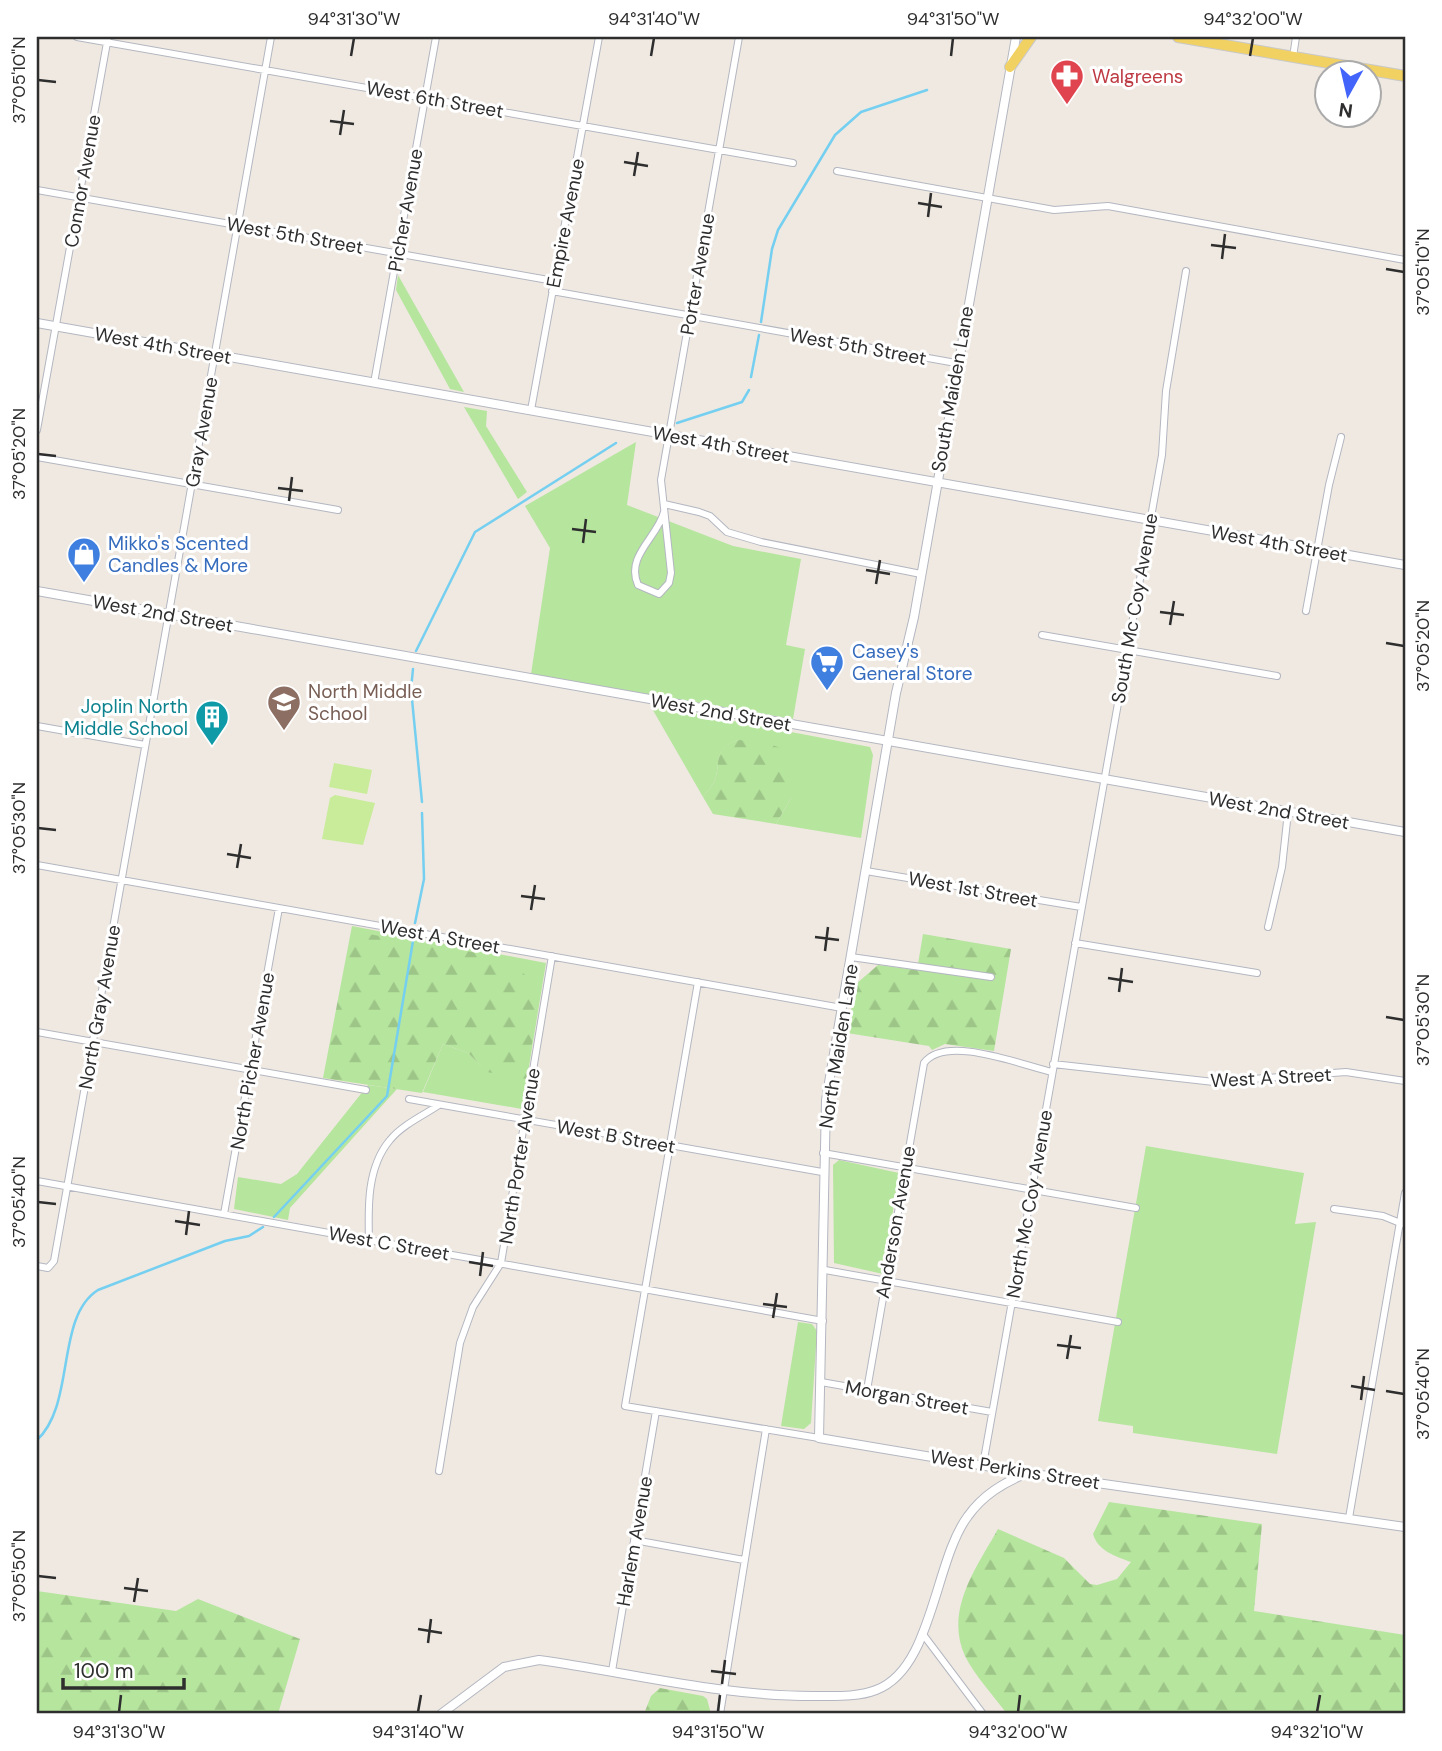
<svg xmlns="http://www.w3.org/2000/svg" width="1442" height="1751" viewBox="0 0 1442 1751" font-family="'DM Sans',sans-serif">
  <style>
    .grass { fill: #b6e59e }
    .forest { fill: url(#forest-firs) }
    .pitch { fill: #c9ec9a }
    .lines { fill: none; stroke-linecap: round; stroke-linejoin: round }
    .stream { stroke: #75cff0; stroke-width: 2.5 }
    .minor-casing { stroke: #b4b7c1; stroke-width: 8 }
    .tertiary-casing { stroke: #b4b7c1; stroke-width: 10 }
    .primary-casing { stroke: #c9c9c9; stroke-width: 12 }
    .minor { stroke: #fff; stroke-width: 6 }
    .tertiary { stroke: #fff; stroke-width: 8 }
    .primary { stroke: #f2d163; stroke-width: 10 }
    .ticks { fill: none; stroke: #2e2e2e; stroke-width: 2.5 }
    .labels { text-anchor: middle; stroke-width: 6; stroke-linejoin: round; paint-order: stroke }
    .health-label { font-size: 19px; fill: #be3a42; stroke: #fff; text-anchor: start }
    .street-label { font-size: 19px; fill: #2e2e2e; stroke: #fff }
    .shop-label { font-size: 19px; fill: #366cbe; stroke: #fff; text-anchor: start }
    .education-label { font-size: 19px; fill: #785e54; stroke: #fff; text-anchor: start }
    .culture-label { font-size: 19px; fill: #0d838f; stroke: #fff; text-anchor: end }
    .neatline { fill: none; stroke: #2e2e2e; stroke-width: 2.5 }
    .ticks-label { font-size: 18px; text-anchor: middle; fill: #2e2e2e }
  </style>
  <defs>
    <pattern id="forest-firs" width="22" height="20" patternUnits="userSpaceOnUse" patternTransform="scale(1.75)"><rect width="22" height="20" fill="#b6e59e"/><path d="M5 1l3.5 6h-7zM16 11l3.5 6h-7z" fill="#9dc588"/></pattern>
  </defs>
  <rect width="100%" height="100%" fill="#efe9e1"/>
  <!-- grass -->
  <path class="grass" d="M398,275L464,392L450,389L396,290Z
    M464,407L487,411L486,426L527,492L518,499Z
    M636,442L627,505L733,546L801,559L786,645L805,649L793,719L531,674L550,548L525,506Z
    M650,705L870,747L873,755L861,838L776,824L791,798L739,740C711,749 722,764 714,782C711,787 707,792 703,797Z
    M352,926L546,963L522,1109L423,1092L443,1044L468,1053L487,1072L351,931Z
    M368,1085L397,1089L290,1208L288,1220L234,1209L238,1177L281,1184L297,1174Z
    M1146,1146L1304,1173L1295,1224L1316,1222L1277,1454L1133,1433V1426L1098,1421Z
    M839,1160L899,1173L883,1274L834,1263L833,1165Z
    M798,1322L812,1324L817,1331L811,1423L804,1429L781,1426Z"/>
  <!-- forest -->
  <path class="forest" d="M739,740L764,742L789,751L791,798L776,824L713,814L703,797C707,792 711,787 714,782C722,764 711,748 739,740Z
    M351,931L506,958L541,989L526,1079L487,1072L468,1053L443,1044L422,1093L323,1078Z
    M923,934L1011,949L994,1051L945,1044L932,1050L929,1046L847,1033L856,984L878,965L917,970Z
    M1109,1502L1262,1524L1254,1611L1405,1635V1714H1007C994,1696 975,1676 965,1656C944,1610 977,1567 998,1529L1064,1558L1090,1584L1097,1585L1117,1579L1131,1562C1115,1556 1098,1551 1093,1534Z
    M37,1591L176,1611L198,1599L300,1639L278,1714H37Z
    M660,1688L703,1696L707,1699L711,1714H644L651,1696Z"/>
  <!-- pitch -->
  <path class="pitch" d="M334,763L372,770L367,794L329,787Z
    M335,795L375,803L363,845L322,839L330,798Z"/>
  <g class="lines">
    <!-- stream -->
    <path class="stream" d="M761,322L772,249L778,230L835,135L861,112L927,90
      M751,377L759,335
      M677,423L742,402L749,390
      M416,651L475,532L616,443
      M413,669L411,689L422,802
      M415,923L424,879L422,813
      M274,1217L387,1096L413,941
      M37,1440C76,1404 55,1317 98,1290L225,1241L249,1236L263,1227"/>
    <!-- minor casing -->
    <g class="minor-casing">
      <path id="minor" d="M77,37L793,163
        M1293,57L1296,37
        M837,171L1054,210L1108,206L1405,260
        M37,190L554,281
        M552,291L956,363
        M374,383L436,37
        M531,410L599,37
        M37,430L108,37
        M37,457L338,510
        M664,504L699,512L710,516L727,532L761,542L921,574
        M664,512C658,537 625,556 638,585L659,594L669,583L671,573L661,480L739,37
        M1306,611L1329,485L1341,437
        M1042,635L1277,676
        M37,726L145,745
        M37,865L842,1008
        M866,871L1081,907
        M1268,927L1282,867L1288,812
        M1075,943L1257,973
        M851,957L991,977
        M698,982L625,1406L819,1438
        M37,1032L366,1090
        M1053,1064L1214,1082L1346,1072L1405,1081
        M409,1099L822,1172
        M823,1153L1136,1208
        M37,1181L823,1321
        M1334,1209L1383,1216L1405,1225
        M224,1214L279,908
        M369,1240C368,1207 367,1167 390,1140C402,1125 424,1115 439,1105
        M37,1266L48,1268L54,1261L271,37
        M825,1270L1118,1322
        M821,1382L992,1412
        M867,1390L924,1063C946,1034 1021,1065 1052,1072
        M983,1465L1162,455L1166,391L1186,271
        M439,1471L460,1343L473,1307L501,1263L552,956
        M1349,1518L1405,1193
        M634,1540L744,1560
        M922,1633L983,1714
        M612,1671L656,1411
        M720,1714L766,1429"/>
    </g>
    <!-- tertiary casing -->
    <g class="tertiary-casing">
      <path id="tertiary" d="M1016,37L914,617L896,693L826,1100L819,1438L1027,1473L1405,1527
        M37,323L1405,565
        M37,591L1405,832
        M441,1714L504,1667L539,1660C632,1673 724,1697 818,1696C837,1696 858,1697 876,1690C933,1669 934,1561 968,1516C983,1495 1003,1483 1027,1473"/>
    </g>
    <!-- primary casing -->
    <g class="primary-casing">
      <path id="primary" d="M1178,37L1405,76
        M1010,67L1031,37"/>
    </g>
    <!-- minor -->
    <use href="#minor" class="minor"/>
    <!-- tertiary -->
    <use href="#tertiary" class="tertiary"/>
    <!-- primary -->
    <use href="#primary" class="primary"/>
  </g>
  <!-- ticks -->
  <path class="ticks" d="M351,56L354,38M651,56L654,38M951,56L953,38M1250,56L1253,38M38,80L56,82M330,121L354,124M340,135L344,110M624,162L648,166M634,176L638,152M918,203L942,207M928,217L931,193M1211,245L1236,248M1222,259L1225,234M1386,269L1404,272M38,454L56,456M278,488L303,491M289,501L292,477M572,529L596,532M583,543L586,519M866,570L890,574M876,584L880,560M1160,612L1184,615M1170,625L1174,601M1386,643L1404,646M38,828L56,830M227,854L251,858M237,868L241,844M521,896L545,899M531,910L535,885M815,937L839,940M825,951L828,927M1108,978L1133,982M1119,992L1122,968M1386,1017L1404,1020M38,1202L56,1204M175,1221L200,1225M186,1235L189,1211M469,1262L493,1266M480,1276L483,1252M763,1304L787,1307M773,1318L777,1293M1057,1345L1081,1348M1067,1359L1071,1335M1351,1386L1375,1390M1386,1391L1404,1394M1361,1400L1364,1376M38,1576L56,1578M124,1588L148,1591M134,1602L138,1578M418,1629L442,1633M428,1643L431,1619M711,1671L736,1674M722,1684L725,1660M119,1712L121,1695M418,1712L421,1695M718,1712L720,1695M1018,1712L1020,1695M1317,1712L1320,1695"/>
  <!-- icons -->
  <defs>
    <g id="pharmacy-pin" transform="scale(1.75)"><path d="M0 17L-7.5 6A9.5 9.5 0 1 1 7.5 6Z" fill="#e0444e" stroke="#fff"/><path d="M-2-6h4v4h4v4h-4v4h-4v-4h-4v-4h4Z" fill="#fff"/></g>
    <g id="shop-pin" transform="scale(1.75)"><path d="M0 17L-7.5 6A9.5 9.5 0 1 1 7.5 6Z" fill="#3f7fe0" stroke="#fff"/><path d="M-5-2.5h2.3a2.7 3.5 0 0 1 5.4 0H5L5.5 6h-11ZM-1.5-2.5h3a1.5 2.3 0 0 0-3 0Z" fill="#fff"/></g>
    <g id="supermarket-pin" transform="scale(1.75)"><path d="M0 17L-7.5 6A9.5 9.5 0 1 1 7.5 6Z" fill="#3f7fe0" stroke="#fff"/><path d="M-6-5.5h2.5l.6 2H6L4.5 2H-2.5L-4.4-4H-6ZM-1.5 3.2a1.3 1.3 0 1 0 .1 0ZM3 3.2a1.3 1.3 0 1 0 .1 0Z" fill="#fff"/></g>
    <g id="school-pin" transform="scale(1.75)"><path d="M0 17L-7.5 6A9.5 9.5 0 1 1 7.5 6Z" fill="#8d6e63" stroke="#fff"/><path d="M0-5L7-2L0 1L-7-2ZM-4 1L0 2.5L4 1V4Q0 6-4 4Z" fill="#fff"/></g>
    <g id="building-pin" transform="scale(1.75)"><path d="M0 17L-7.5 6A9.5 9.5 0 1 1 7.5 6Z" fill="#0f9aa8" stroke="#fff"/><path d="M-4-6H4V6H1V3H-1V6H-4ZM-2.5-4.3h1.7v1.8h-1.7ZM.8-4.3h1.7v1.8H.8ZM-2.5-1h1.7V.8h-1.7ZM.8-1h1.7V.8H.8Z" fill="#fff"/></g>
  </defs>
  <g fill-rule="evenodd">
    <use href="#pharmacy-pin" x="1067" y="76"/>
    <use href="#shop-pin" x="84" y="554"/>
    <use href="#supermarket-pin" x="827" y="662"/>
    <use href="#school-pin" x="284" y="702"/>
    <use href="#building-pin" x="212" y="717"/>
  </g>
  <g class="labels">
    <!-- health labels -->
    <g class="health-label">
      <text x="1092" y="83">Walgreens</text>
    </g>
    <!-- street labels -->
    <g class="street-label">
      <text transform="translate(435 99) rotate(10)" y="7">West 6th Street</text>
      <text transform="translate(82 181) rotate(-80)" y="7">Connor Avenue</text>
      <text transform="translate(405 210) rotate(-80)" y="7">Picher Avenue</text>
      <text transform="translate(565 223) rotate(-79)" y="7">Empire Avenue</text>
      <text transform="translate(295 235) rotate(10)" y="7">West 5th Street</text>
      <text transform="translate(697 274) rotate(-80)" y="7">Porter Avenue</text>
      <text transform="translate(163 345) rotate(10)" y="7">West 4th Street</text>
      <text transform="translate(858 346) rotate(10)" y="7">West 5th Street</text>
      <text transform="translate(952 389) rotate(-80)" y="7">South Maiden Lane</text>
      <text transform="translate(201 432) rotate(-80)" y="7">Gray Avenue</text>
      <text transform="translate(721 444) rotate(10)" y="7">West 4th Street</text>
      <text transform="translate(1279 543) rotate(10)" y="7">West 4th Street</text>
      <text transform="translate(1134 608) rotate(-80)" y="7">South Mc Coy Avenue</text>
      <text transform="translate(163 613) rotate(10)" y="7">West 2nd Street</text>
      <text transform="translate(721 712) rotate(10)" y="7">West 2nd Street</text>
      <text transform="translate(1279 810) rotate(10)" y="7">West 2nd Street</text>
      <text transform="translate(973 889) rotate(10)" y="7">West 1st Street</text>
      <text transform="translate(440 936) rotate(10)" y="7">West A Street</text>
      <text transform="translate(99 1007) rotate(-80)" y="7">North Gray Avenue</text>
      <text transform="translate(838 1046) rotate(-81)" y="7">North Maiden Lane</text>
      <text transform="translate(252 1061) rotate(-80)" y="7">North Picher Avenue</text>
      <text transform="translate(1271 1077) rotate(-3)" y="7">West A Street</text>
      <text transform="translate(616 1136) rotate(10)" y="7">West B Street</text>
      <text transform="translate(519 1156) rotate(-81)" y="7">North Porter Avenue</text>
      <text transform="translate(1029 1204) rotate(-80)" y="7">North Mc Coy Avenue</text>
      <text transform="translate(895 1222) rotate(-80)" y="7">Anderson Avenue</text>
      <text transform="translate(389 1243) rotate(10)" y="7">West C Street</text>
      <text transform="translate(907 1397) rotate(10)" y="7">Morgan Street</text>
      <text transform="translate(1015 1469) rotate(9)" y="7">West Perkins Street</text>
      <text transform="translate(634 1541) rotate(-80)" y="7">Harlem Avenue</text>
    </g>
    <!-- shop labels -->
    <g class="shop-label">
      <text x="108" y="550">Mikko's Scented<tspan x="108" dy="22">Candles &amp; More</tspan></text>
      <text x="852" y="658">Casey's<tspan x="852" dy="22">General Store</tspan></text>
    </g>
    <!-- education labels -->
    <g class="education-label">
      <text x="308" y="698">North Middle<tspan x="308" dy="22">School</tspan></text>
    </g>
    <!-- culture labels -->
    <g class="culture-label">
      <text x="188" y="713">Joplin North<tspan x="188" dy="22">Middle School</tspan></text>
    </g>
  </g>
  <!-- border -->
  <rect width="1442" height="1751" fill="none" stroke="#ffffff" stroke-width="77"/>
  <!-- north arrow -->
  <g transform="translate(1348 94) rotate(188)"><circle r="33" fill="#ffffff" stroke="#ababab" stroke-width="2"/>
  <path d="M0-5L12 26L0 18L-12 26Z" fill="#4264fb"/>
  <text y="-10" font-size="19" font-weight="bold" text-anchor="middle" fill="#2e2e2e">N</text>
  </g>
  <!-- scale -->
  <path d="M63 1678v10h121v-10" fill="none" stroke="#2e2e2e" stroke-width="3.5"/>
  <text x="74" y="1678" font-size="21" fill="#2e2e2e" stroke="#ffffff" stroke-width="5" paint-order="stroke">100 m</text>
  <rect x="38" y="38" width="1366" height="1674" class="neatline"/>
  <g class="ticks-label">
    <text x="354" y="25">94°31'30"W</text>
    <text x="654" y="25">94°31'40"W</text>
    <text x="953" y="25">94°31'50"W</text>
    <text x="1253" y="25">94°32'00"W</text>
    <text transform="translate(19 80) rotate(-90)" y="6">37°05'10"N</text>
    <text transform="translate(1423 272) rotate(-90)" y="6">37°05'10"N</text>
    <text transform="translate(19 454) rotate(-90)" y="6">37°05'20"N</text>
    <text transform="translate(1423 646) rotate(-90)" y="6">37°05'20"N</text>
    <text transform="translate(19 828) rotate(-90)" y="6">37°05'30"N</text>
    <text transform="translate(1423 1020) rotate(-90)" y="6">37°05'30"N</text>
    <text transform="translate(19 1202) rotate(-90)" y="6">37°05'40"N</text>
    <text transform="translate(1423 1394) rotate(-90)" y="6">37°05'40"N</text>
    <text transform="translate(19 1576) rotate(-90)" y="6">37°05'50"N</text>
    <text x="119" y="1738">94°31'30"W</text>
    <text x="418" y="1738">94°31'40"W</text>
    <text x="718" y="1738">94°31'50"W</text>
    <text x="1018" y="1738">94°32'00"W</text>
    <text x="1317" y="1738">94°32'10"W</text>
  </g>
</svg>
